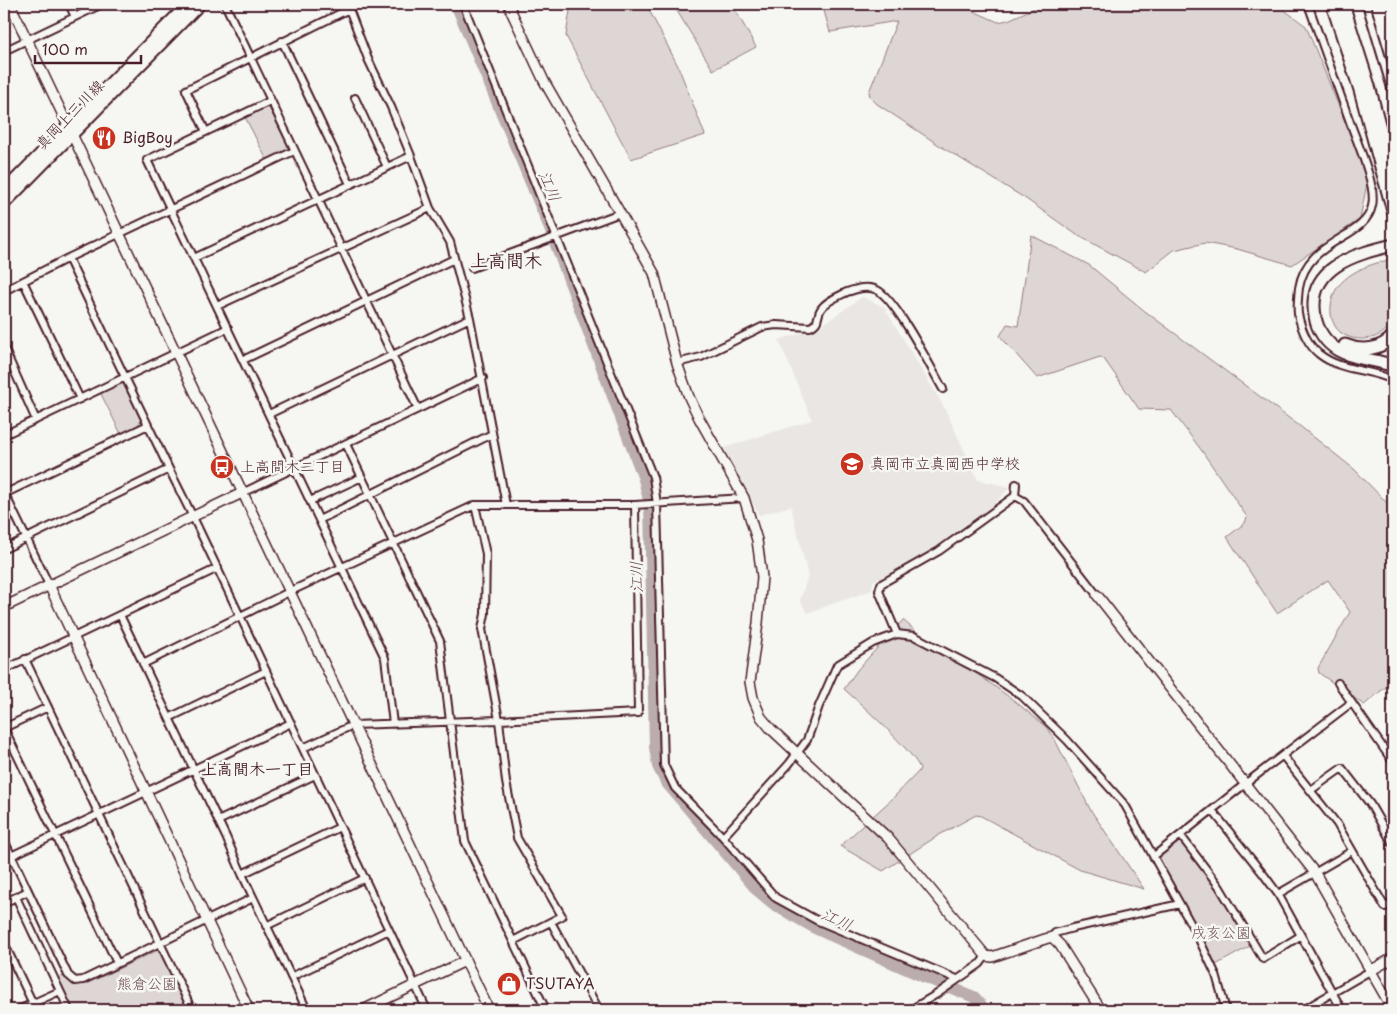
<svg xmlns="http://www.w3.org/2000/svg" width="1397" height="1014" viewBox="0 0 1397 1014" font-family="'Playpen Sans','Klee One',sans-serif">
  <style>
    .built { fill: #e9e6e3 }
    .green { fill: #ddd6d5; stroke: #947a80 }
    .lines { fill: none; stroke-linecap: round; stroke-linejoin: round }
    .river { stroke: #bbadae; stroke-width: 12 }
    .street-casing { stroke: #4a1f2b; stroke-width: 10 }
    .secondary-casing { stroke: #4a1f2b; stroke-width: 12 }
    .primary-casing { stroke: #4a1f2b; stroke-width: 14 }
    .highway-casing { stroke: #4a1f2b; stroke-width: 15 }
    .street { stroke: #f6f6f2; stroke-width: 6 }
    .secondary { stroke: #f6f6f2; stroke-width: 9 }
    .primary { stroke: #f6f6f2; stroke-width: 10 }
    .highway { stroke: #f6f6f2; stroke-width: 11 }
    .labels { text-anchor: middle; stroke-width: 5; stroke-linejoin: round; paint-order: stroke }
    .street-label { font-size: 15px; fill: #4a1f2b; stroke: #f6f6f2 }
    .poi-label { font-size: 15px; fill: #4a1f2b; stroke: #f6f6f2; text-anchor: start }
    .park-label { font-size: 15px; fill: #6f4d56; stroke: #f6f6f2 }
    .water-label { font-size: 16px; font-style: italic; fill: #6c4a52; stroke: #f6f6f2 }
    .neighbourhood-label { font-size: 16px; font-weight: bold; fill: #4a1f2b; stroke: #f6f6f2 }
    .quarter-label { font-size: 18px; font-weight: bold; fill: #4a1f2b; stroke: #f6f6f2 }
  </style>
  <rect width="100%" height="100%" fill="#f6f6f2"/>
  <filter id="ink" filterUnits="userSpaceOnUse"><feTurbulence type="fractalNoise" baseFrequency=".02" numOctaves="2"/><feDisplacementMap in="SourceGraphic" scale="10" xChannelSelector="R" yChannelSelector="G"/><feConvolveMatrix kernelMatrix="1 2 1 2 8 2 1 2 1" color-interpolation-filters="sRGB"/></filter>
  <g filter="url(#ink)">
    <!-- built -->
    <path class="built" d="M862,297L884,307L945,409L978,480L1010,487L986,513L915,561L873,581L872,590L807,613L800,600L808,576L791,506L759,515L724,448L812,420L779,340L818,328Z"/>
    <!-- green -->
    <path class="green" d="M571,4H646L678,66L705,135L631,159L566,36Z
      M678,4H732L756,47L713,70L674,6Z
      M822,4H958L998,22L1008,20L1043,4H1276L1306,26L1368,178L1360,219L1292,265L1237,249L1205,243L1174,250L1146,272L1077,235L1026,199L945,149L877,104L870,97L869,92L897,21L830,32Z
      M266,107L269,108L288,145L287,150L267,160L245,117Z
      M1031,235L1089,265L1146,312L1301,427L1354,469L1393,509V681L1364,705L1319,673L1318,668L1350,612L1328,580L1277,613L1227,537L1245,523L1247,517L1202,451L1171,410L1139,409L1104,359L1100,357L1037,378L1000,336L1007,324L1018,326Z
      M1393,259V319C1390,325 1387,330 1381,334C1370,341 1351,341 1340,332C1333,326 1330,316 1331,307C1332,276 1368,264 1393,259Z
      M120,383L125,385L141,420L138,425L121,434L100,392Z
      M903,620L923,638L983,678L1016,702L1046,727L1054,738L1090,809L1144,889L1080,870L981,816L976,815L939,835L883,871L840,846L892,799L919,771L920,768C913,755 901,744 890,732C875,717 860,703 844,689L858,669Z
      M1181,836L1219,886L1254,944L1212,967L1154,856Z
      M156,951L162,953L188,1010H72L57,978L64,976C71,985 75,985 86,984Z"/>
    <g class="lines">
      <!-- river -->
      <path class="river" d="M456,4L547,221L644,479L650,504L655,747L658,766L666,782L757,890L775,905L817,929L927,978L974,997L985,1010"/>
      <!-- street casing -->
      <g class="street-casing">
        <path id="street" d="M69,4L75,17
          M225,4L418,409
          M348,4L349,9L368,59L391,107L411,156L430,208L450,242L470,318L506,505
          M463,4L653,477L657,504L664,765L675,788L723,837L776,898L818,921L957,979
          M1308,4C1322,43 1336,83 1350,122C1357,142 1377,186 1372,206C1365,240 1307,238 1299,288C1298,297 1297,305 1298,314C1301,328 1307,344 1319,354C1342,372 1368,368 1393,380
          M1366,4L1393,95
          M282,41L350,184
          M4,51L102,4
          M355,98L387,167
          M270,101L147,160L385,658L393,724
          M206,132L186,90L349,9
          M68,258L169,469L193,517L427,1010
          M194,258L411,156
          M472,268L620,213
          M23,281L80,399
          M4,291L68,258L294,151
          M217,306L430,208
          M4,348L36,420
          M243,360L454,259
          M677,363L701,357L762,327L776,325L810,327C821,322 816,316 821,309C826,301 839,296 847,292C856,289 868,285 877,290C896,299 931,368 943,389
          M269,414L470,318
          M4,435L228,328
          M346,444L440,641L465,841L546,1010
          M4,492L49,585
          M242,493L483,378
          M4,494L148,425
          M1015,496L1024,501L1097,595
          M310,501L362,477
          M475,505L486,554L485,614L482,629L499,720L506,782L517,838L562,916L513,941
          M319,520L492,434
          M4,549L169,469
          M120,615L226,837L242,874L307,1010
          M897,634L879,591L881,584L939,551L1015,496L1016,484
          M25,659L192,1010
          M143,664L289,592L475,505H635L744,498
          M4,670L218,568
          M1338,683L1393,762
          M169,718L266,671
          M4,728L117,963
          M4,728L48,707
          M303,748L353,725L499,720L638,713L635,505
          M1283,756L1337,824L1385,907L1393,903
          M1311,790L1342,768L1370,804L1393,844
          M1212,810L1264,875L1278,894L1342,1010
          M218,821L315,775
          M1181,836L1219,886L1263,959L1300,936
          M723,837L789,764L807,740L819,706L837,665L873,643L897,634L914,636L995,678L1022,696L1067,740L1125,805L1198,937L1216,975L1226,1010
          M4,840L68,975L75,981L83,980L253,898
          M11,856L291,723
          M1154,856L1245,784L1351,703
          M242,874L340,827
          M1278,894L1352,851
          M16,897L69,1010
          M4,903L28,891
          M551,922L599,1010
          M266,926L365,878
          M1052,937L1055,933L1073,928L1180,904
          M4,943L36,1010
          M291,977L389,930
          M18,1010L60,991
          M910,1010L937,994L980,964L986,956
          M1303,1010L1370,971"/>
      </g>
      <!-- secondary casing -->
      <g class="secondary-casing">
        <path id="secondary" d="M10,4L489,1010
          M509,4L511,11L544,81L620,213L654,273L677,363L689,397L699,418L744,498L757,540L762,577L758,623L750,682L753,698L761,717L771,729L888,838L986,956L992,957L1045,939L1052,937L1060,945L1101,1010
          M49,585L249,1010
          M1097,595L1315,873L1393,1010
          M4,607L242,493
          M1370,971L1393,958
          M363,1010L465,961"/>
      </g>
      <!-- primary casing -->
      <g class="primary-casing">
        <path id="primary" d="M4,191L188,4
          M4,204L200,4"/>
      </g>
      <!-- highway casing -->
      <g class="highway-casing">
        <path id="highway" d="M1332,4L1360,90L1393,211
          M1343,4L1369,86L1393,178
          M1393,245C1356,254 1306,267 1315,316C1317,330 1326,343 1338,350C1355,360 1376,359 1393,366
          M1345,345C1362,352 1381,350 1393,336"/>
      </g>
      <!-- street -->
      <use href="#street" class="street"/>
      <!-- secondary -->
      <use href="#secondary" class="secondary"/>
      <!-- primary -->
      <use href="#primary" class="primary"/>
      <!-- highway -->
      <use href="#highway" class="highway"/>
    </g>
  </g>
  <!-- icons -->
  <defs>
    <g id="restaurant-disc" transform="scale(1.25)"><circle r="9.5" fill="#c8321e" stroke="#f6f6f2"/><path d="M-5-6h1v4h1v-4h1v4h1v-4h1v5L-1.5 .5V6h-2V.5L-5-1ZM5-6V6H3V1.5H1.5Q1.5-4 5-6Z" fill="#fff"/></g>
    <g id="school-disc" transform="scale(1.25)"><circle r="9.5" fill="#c8321e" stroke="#f6f6f2"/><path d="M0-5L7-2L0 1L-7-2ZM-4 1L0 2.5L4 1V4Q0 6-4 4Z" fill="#fff"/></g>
    <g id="bus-disc" transform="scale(1.25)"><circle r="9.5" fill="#c8321e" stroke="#f6f6f2"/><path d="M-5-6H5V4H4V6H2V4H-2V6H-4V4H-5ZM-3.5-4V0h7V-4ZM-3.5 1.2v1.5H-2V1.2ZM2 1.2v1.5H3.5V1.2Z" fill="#fff"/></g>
    <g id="shop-disc" transform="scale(1.25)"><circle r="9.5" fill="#c8321e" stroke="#f6f6f2"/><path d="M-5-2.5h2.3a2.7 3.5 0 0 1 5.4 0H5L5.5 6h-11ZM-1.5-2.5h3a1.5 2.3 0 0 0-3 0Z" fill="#fff"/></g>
  </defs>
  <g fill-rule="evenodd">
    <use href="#restaurant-disc" x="104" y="138"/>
    <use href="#school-disc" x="852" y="464"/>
    <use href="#bus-disc" x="222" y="467"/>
    <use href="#shop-disc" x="509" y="984"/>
  </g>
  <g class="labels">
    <!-- street labels -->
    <g class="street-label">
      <text transform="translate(70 115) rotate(-46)" y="5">真岡上三川線</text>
    </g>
    <!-- poi labels -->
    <g class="poi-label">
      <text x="122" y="143">BigBoy</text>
      <text x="870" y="469">真岡市立真岡西中学校</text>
      <text x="240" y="472">上高間木二丁目</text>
      <text x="526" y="989">TSUTAYA</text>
    </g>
    <!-- park labels -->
    <g class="park-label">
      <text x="1221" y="938">戌亥公園</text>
      <text x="147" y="989">熊倉公園</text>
    </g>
    <!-- water labels -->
    <g class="water-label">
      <text transform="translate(550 186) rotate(67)" y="6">江川</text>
      <text transform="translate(636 577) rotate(-91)" y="6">江川</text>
      <text transform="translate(837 919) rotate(25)" y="6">江川</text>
    </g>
    <!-- neighbourhood labels -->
    <g class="neighbourhood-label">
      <text x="257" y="775">上高間木一丁目</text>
    </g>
    <!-- quarter labels -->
    <g class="quarter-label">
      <text x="506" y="267">上高間木</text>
    </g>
  </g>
  <!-- margin -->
  <rect width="1397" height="1014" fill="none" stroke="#f6f6f2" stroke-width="20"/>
  <rect x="10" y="10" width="1377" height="994" fill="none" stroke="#4a1f2b" stroke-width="2" filter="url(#ink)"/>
  <!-- scale -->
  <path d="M35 55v8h106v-8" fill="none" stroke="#4a1f2b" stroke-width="2.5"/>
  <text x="42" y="55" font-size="15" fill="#4a1f2b" stroke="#f6f6f2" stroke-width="4" paint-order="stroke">100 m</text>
</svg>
